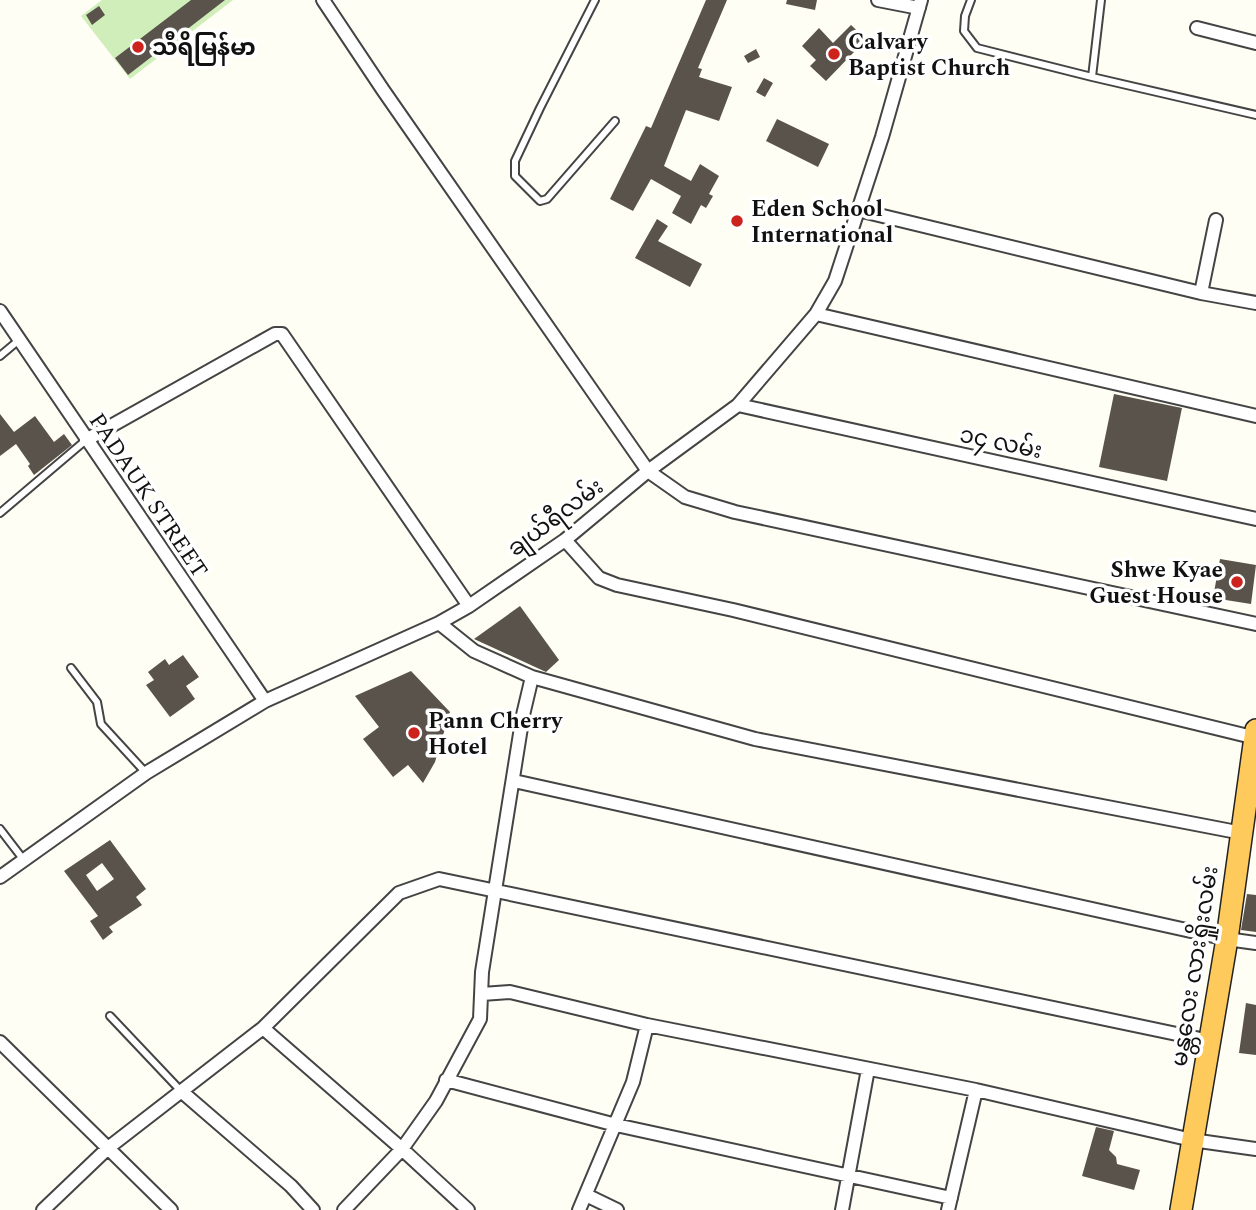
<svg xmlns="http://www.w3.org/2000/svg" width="1256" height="1210" viewBox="0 0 1256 1210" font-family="Spectral,'Noto Sans Myanmar',serif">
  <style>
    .green { fill: #d0eeba }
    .building { fill: #5a534c; fill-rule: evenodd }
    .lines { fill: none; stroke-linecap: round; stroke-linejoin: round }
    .service-casing { stroke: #444; stroke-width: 10 }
    .minor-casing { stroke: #444; stroke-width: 16 }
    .trunk-casing { stroke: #222; stroke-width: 24 }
    .service { stroke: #fff; stroke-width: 6 }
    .minor { stroke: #fff; stroke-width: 12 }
    .trunk { stroke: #feca5c; stroke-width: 21 }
    .poi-dot { fill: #cd231d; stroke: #fff; stroke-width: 2.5 }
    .labels { text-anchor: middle; stroke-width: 7; stroke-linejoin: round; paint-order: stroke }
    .poi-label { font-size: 23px; font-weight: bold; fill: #111; stroke: #fff; text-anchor: start }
    .street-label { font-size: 23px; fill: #111; stroke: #fff }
  </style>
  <rect width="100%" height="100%" fill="#fffef4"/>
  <!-- green -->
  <path class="green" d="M102,0H233L130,79L81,16Z"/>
  <!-- building -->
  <path class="building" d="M191,0H225L128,75L115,58Z
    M706,0H727L698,68L702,69L699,77L732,87L719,121L686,110L664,166L691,181L700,164L719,176L709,194L713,196L706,208L701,205L691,224L672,213L681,196L651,179L633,211L610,199L646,126L651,128Z
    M787,0H817L815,10L786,4Z
    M99,6L105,15L92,25L86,15Z
    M851,25L864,37L852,49L855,51L826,81L810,66L816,60L802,46L819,28L833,43Z
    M756,49L760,57L748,63L744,56Z
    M764,78L773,83L765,97L756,92Z
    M777,119L829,144L818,167L766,141Z
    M657,219L668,226L658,241L702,264L690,287L635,258Z
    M1114,394L1182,408L1167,481L1099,467Z
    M0,414L14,432L35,416L54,442L64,434L72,445L34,475L28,466L30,464L16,444L0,456Z
    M1220,559L1256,565L1251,604L1213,598Z
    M520,606L559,660L546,672L474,639Z
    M183,655L199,677L186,686L195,699L170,717L146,685L154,680L148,672L165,659L169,665Z
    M411,671L450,712L435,762L423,783L408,765L393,777L363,739L379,727L355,696Z
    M110,840L146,889L136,897L142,905L109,927L113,932L103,940L90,921L98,916L64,871ZM102,863L114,879L97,891L86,875Z
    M1247,894L1256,895V932L1241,930Z
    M1246,1003L1256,1005V1055L1239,1053Z
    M1096,1127L1114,1131L1109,1150L1116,1157L1117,1164L1140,1170L1134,1190L1082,1176Z"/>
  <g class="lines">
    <!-- service casing -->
    <g class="service-casing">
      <path id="service" d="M595,0L540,108L515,161V176L540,201L547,199L615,121
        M971,0L965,16L964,31L977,48L1092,77L1256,115
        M1092,77L1101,0
        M0,356L19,340
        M0,513L86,440
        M71,668L97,702L101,724L146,773
        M0,829L23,859
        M110,1016L181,1091"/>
    </g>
    <!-- minor casing -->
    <g class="minor-casing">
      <path id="minor" d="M323,0L383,90L648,471L685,497L735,512L1256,624
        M878,0L919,8
        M1197,28L1256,43
        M858,210L1201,293L1256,303
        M1201,293L1216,220
        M0,311L265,701
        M816,314L1256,416
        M738,405L1256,519
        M86,440L275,334H282L469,606
        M565,540L599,578L617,585L733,610L1256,738
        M532,677L755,739L1242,833
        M514,781L1227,939L1256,943
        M0,877L146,773L265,701L439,623L469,606L565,540L648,471L738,405L816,314L835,281L882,137L921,0
        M482,994L510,992L647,1025L976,1090L1192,1140L1256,1149
        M263,1028L402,1149L468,1210
        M0,1042L171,1210
        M446,1080L616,1125L951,1198
        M181,1091L291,1186L313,1210
        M586,1195L617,1210
        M43,1210L108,1148L263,1028L399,893L439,879L1210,1041
        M344,1210L402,1149L436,1101L480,1019L482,972L523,715L532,677L474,651L439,623
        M579,1210L633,1082L647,1025
        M842,1210L868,1069
        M948,1210L976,1090"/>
    </g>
    <!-- trunk casing -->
    <g class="trunk-casing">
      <path id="trunk" d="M1181,1210L1227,939L1256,730"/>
    </g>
    <!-- service -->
    <use href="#service" class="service"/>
    <!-- minor -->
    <use href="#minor" class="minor"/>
    <!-- trunk -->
    <use href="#trunk" class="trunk"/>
  </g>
  <!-- markers -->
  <g class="poi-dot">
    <circle cx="138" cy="47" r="7"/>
    <circle cx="834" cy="54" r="7"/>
    <circle cx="737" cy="221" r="7"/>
    <circle cx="1237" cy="582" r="7"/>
    <circle cx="414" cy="733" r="7"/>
  </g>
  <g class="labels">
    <!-- poi labels -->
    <g class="poi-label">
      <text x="848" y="49">Calvary<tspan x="848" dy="26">Baptist Church</tspan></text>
      <text x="152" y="55">သီရိမြန်မာ</text>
      <text x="751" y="216">Eden School<tspan x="751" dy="26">International</tspan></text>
      <text x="1223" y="577" text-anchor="end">Shwe Kyae<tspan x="1223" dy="26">Guest House</tspan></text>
      <text x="428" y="728">Pann Cherry<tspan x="428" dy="26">Hotel</tspan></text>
    </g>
    <!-- street labels -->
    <g class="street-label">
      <text transform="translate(1001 442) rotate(12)" y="8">၁၄ လမ်း</text>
      <text transform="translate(149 495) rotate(56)" y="8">PADAUK STREET</text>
      <text transform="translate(555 517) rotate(-37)" y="8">ချယ်ရီလမ်း</text>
      <text transform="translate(1194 966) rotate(-81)" y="8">မန္တလေး လားရှိုးလမ်း</text>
    </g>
  </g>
</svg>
